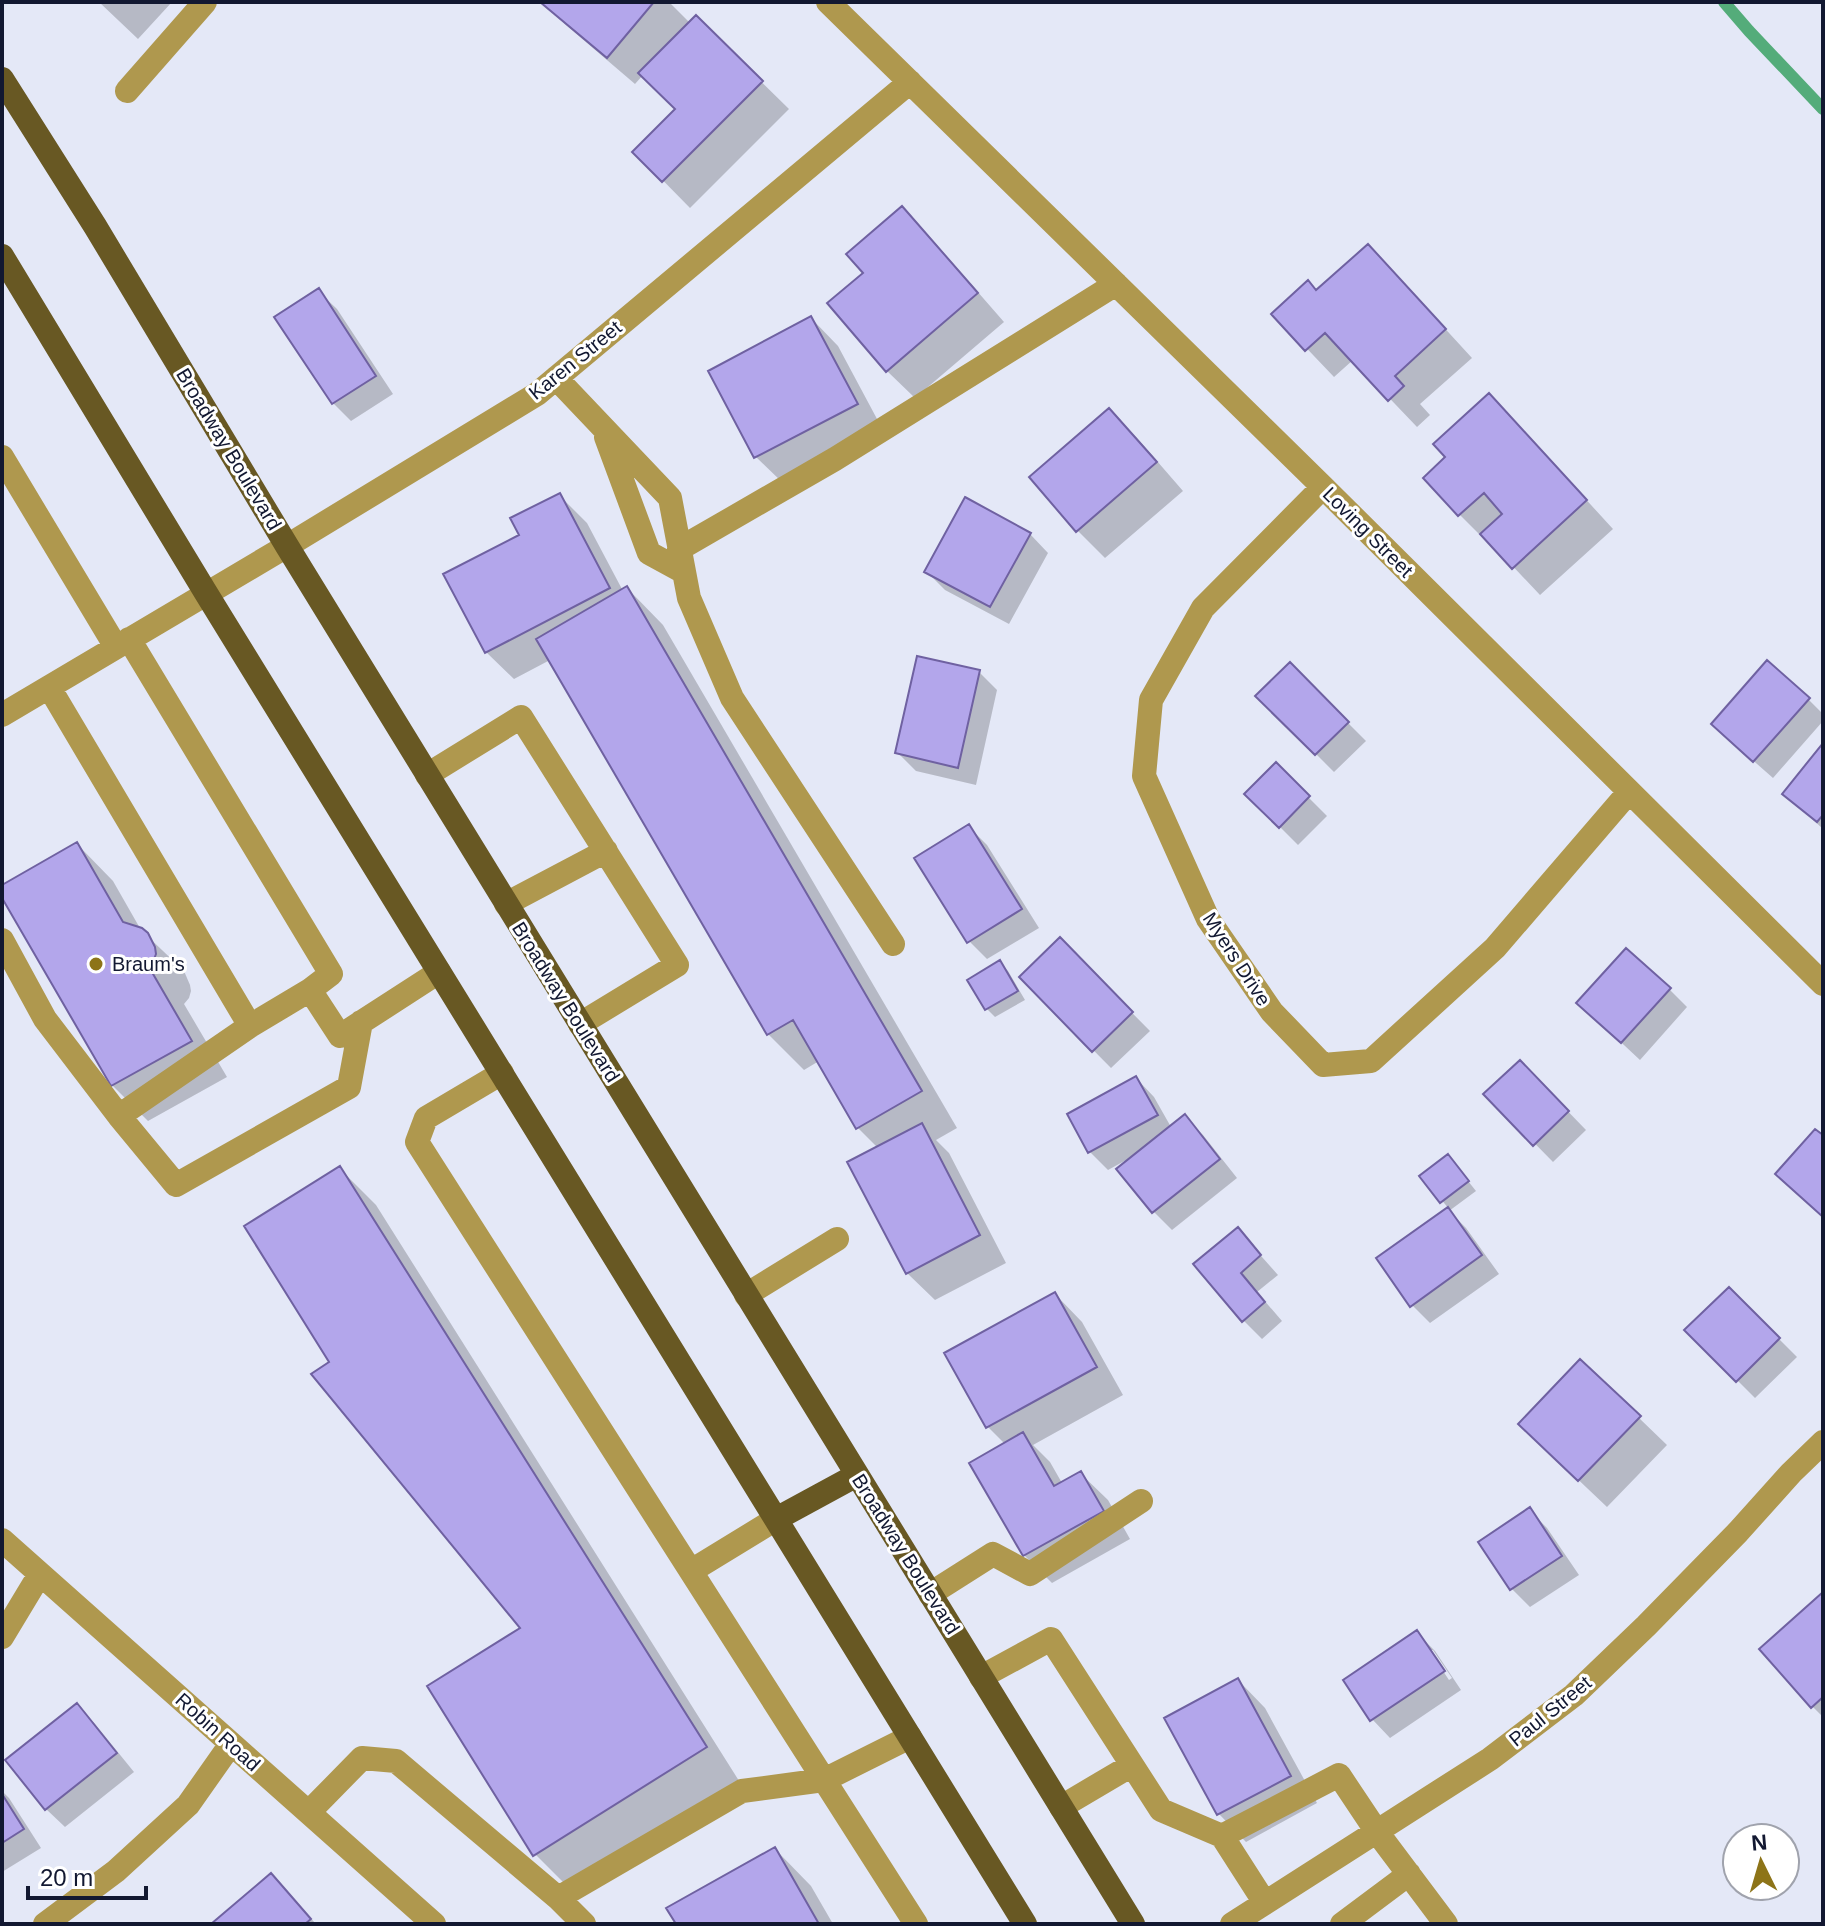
<svg xmlns="http://www.w3.org/2000/svg" width="1825" height="1926" viewBox="0 0 1825 1926" font-family="Arial,sans-serif">
  <style>
    .shadow { fill: #0003; fill-rule: evenodd }
    .lines { fill: none; stroke-linecap: round; stroke-linejoin: round }
    .stream { stroke: #54ac7a; stroke-width: 12 }
    .building { fill: #b3a6eb; stroke: #6f61a1; stroke-width: 2 }
    .minor { stroke: #af984e; stroke-width: 24 }
    .major { stroke: #685823; stroke-width: 24 }
    .poi-dot { fill: #8d7418; stroke: #fff; stroke-width: 3 }
    .labels { text-anchor: middle; stroke-width: 6; stroke-linejoin: round; paint-order: stroke }
    .street-label { font-size: 20px; fill: #121831; stroke: #fff }
    .poi-label { font-size: 20px; fill: #121831; stroke: #fff; text-anchor: start }
  </style>
  <rect width="100%" height="100%" fill="#e4e8f7"/>
  <!-- shadow -->
  <path class="shadow" d="M99,2H172L138,39Z
    M543,2H669L691,24L696,18L789,109L690,208L635,152L678,109L643,75L635,84L566,25Z
    M902,209L929,236L1004,322L915,398L887,371L830,304L866,273Z
    M1395,274L1472,358L1420,404L1430,415L1417,427L1353,360L1334,377L1274,314L1317,292Z
    M318,291L337,309L393,394L351,421L333,403Z
    M811,318L838,346L884,432L784,484L756,457Z
    M1109,411L1137,438L1183,491L1105,558L1078,531L1031,478Z
    M1516,423L1613,529L1540,595L1489,541L1487,542L1460,515L1426,478Z
    M559,495L587,523L623,591L627,588L663,625L957,1128L936,1140L949,1153L1006,1263L935,1300L907,1273L878,1148L858,1128L819,1061L804,1070L768,1034L550,660L514,679L486,652L521,536Z
    M1030,534L1048,553L1009,624L945,590L926,571Z
    M1290,665L1366,741L1334,772L1258,696Z
    M979,672L997,690L976,785L916,771L898,753Z
    M1808,699L1823,714V721L1773,778L1732,742Z
    M1823,746V829L1785,794Z
    M1276,765L1327,816L1298,845L1247,794Z
    M969,827L987,845L1039,928L987,959L969,941Z
    M77,844L113,881L141,930L184,971L190,985L191,991L189,998L184,1004L227,1077L148,1121L112,1085L2,894V887Z
    M1060,940L1150,1031L1111,1068L1021,977Z
    M1000,963L1008,971L1025,1000L995,1017L987,1009Z
    M1669,989L1687,1007L1640,1060L1579,1003Z
    M1520,1062L1586,1130L1553,1162L1486,1094Z
    M1136,1078L1154,1097L1171,1127L1184,1117L1203,1135L1237,1178L1172,1230L1154,1212L1119,1169L1130,1161L1128,1159L1108,1170L1090,1152Z
    M1456,1166L1476,1191L1449,1211L1466,1228L1499,1274L1430,1323L1412,1305L1449,1209L1422,1176Z
    M340,1169L376,1205L741,1784L571,1890L535,1854L523,1628L332,1363Z
    M1238,1230L1278,1275L1257,1292L1282,1321L1262,1339L1244,1321Z
    M1729,1289L1797,1357L1755,1398L1687,1330Z
    M1055,1294L1082,1322L1123,1395L1033,1445L1050,1462L1062,1483L1080,1473L1108,1500L1130,1539L1052,1583L1024,1555L1005,1444L988,1427L947,1353Z
    M1639,1418L1667,1445L1607,1507L1548,1451Z
    M1529,1510L1547,1528L1579,1575L1530,1607L1512,1589L1481,1543Z
    M1823,1595V1717L1812,1706Z
    M1417,1633L1435,1651L1461,1690L1390,1738L1372,1719ZM1429,1650H1433L1452,1678L1449,1680Z
    M1238,1680L1265,1708L1317,1803L1246,1842L1219,1814L1167,1719Z
    M77,1706L95,1724L134,1772L65,1827L46,1809L8,1760Z
    M2,1791L9,1798L41,1848L2,1872Z
    M775,1849L811,1886L833,1924H678Z
    M271,1875L316,1924H214Z"/>
  <g class="lines">
    <!-- stream -->
    <path class="stream" d="M1724,2L1749,31L1823,109"/>
  </g>
  <!-- building -->
  <path class="building" d="M540,2H654L607,58Z
    M696,15L763,81L662,182L632,152L675,109L638,73Z
    M902,206L978,293L886,372L827,303L863,273L846,254Z
    M1368,244L1446,329L1395,376L1404,386L1388,401L1325,333L1305,351L1271,314L1308,280L1316,290Z
    M319,288L376,376L332,404L274,317Z
    M811,316L858,404L754,458L708,371Z
    M1489,393L1587,500L1512,569L1480,534L1502,514L1484,493L1458,516L1423,478L1445,457L1433,444Z
    M1109,408L1157,462L1076,532L1029,477Z
    M560,493L610,588L485,653L443,574L519,535L510,518Z
    M965,497L1031,533L990,607L924,572Z
    M627,586L922,1091L856,1129L793,1020L767,1035L536,639Z
    M917,656L980,670L958,768L895,753Z
    M1767,660L1810,698L1753,762L1711,724Z
    M1290,662L1349,722L1315,755L1255,696Z
    M1823,743V815L1817,822L1782,794Z
    M1276,762L1310,796L1279,828L1244,794Z
    M969,824L1022,909L967,943L914,858Z
    M77,842L123,922L142,928L148,933L155,947L156,954L153,962L149,967L192,1041L111,1086L2,898V885Z
    M1060,937L1133,1012L1092,1052L1019,977Z
    M1626,948L1671,988L1621,1043L1576,1003Z
    M1000,960L1018,991L985,1010L967,980Z
    M1520,1060L1569,1111L1533,1146L1483,1094Z
    M1136,1076L1158,1115L1088,1153L1067,1114Z
    M1185,1114L1220,1159L1152,1213L1116,1169Z
    M922,1123L980,1235L906,1274L847,1162Z
    M1815,1129L1823,1135V1217L1775,1174Z
    M1448,1154L1469,1181L1440,1203L1419,1176Z
    M340,1166L707,1747L533,1856L427,1686L520,1628L311,1374L329,1362L244,1226Z
    M1448,1207L1482,1255L1410,1307L1376,1258Z
    M1238,1227L1261,1255L1241,1273L1265,1302L1242,1322L1193,1264Z
    M1729,1287L1780,1338L1736,1382L1684,1330Z
    M1055,1292L1097,1367L986,1428L944,1353Z
    M1580,1359L1641,1416L1578,1481L1518,1424Z
    M1023,1432L1054,1486L1081,1471L1104,1511L1023,1556L969,1463Z
    M1530,1507L1562,1556L1510,1590L1478,1542Z
    M1823,1592V1697L1811,1708L1759,1649Z
    M1417,1630L1445,1671L1370,1721L1343,1680Z
    M1238,1678L1291,1776L1217,1815L1164,1718Z
    M77,1703L117,1753L45,1810L5,1760Z
    M2,1794L24,1829L2,1843Z
    M775,1847L819,1924H676L666,1908Z
    M271,1873L311,1919L305,1924H211Z"/>
  <g class="lines">
    <!-- minor -->
    <path class="minor" d="M828,2L1323,487L1823,984
      M127,91L205,2
      M556,378L670,498L689,598L732,698L893,944
      M606,437L649,553L682,571
      M2,457L116,647
      M1323,487L1203,608L1151,700L1144,776L1208,919L1272,1012L1323,1065L1371,1061L1495,948L1629,792
      M679,549L835,459L1116,284
      M129,639L331,974L310,990
      M49,687L250,1026L310,990L340,1036L439,972
      M2,715L287,546L537,394L910,82
      M427,775L521,717L677,965L580,1024
      M506,904L606,851
      M2,940L45,1019L119,1116L250,1026
      M502,1073L426,1118L417,1142L916,1924
      M119,1116L176,1185L349,1087L361,1022
      M746,1295L837,1239
      M2,1540L434,1924
      M691,1571L776,1519
      M930,1594L993,1554L1030,1574L1141,1501
      M2,1637L40,1574
      M981,1677L1051,1639L1161,1810L1222,1836L1339,1775L1377,1832L1446,1924
      M1061,1807L1132,1765
      M309,1812L362,1758L396,1761L558,1898L742,1791L824,1780L910,1737
      M1222,1836L1265,1903
      M558,1898L584,1924
      M45,1924L116,1871L188,1805L231,1744
      M1232,1924L1490,1759L1574,1695L1646,1626L1738,1532L1791,1473L1823,1442
      M1342,1924L1409,1874"/>
    <!-- major -->
    <path class="major" d="M2,79L95,226L287,546L1133,1924
      M2,256L206,593L1025,1924
      M776,1519L857,1475"/>
  </g>
  <!-- markers -->
  <circle class="poi-dot" cx="96" cy="964" r="8"/>
  <g class="labels">
    <!-- street labels -->
    <g class="street-label">
      <text transform="translate(575 360) rotate(-39)" y="7">Karen Street</text>
      <text transform="translate(229 449) rotate(59)" y="7">Broadway Boulevard</text>
      <text transform="translate(1368 532) rotate(45)" y="7">Loving Street</text>
      <text transform="translate(1237 959) rotate(57)" y="7">Myers Drive</text>
      <text transform="translate(566 1002) rotate(58)" y="7">Broadway Boulevard</text>
      <text transform="translate(906 1554) rotate(58)" y="7">Broadway Boulevard</text>
      <text transform="translate(1550 1711) rotate(-39)" y="7">Paul Street</text>
      <text transform="translate(218 1732) rotate(42)" y="7">Robin Road</text>
    </g>
    <!-- poi labels -->
    <g class="poi-label">
      <text x="112" y="971">Braum's</text>
    </g>
  </g>
  <!-- border -->
  <rect width="1825" height="1926" fill="none" stroke="#121831" stroke-width="8"/>
  <!-- north arrow -->
  <g transform="translate(1761 1862) rotate(355)"><circle r="38" fill="#ffffff" stroke="#a0a3ad" stroke-width="2"/>
  <path d="M0-6L14 30L0 20L-14 30Z" fill="#8d7418"/>
  <text y="-12" font-size="22" font-weight="bold" text-anchor="middle" fill="#121831">N</text>
  </g>
  <!-- scale -->
  <path d="M28 1886v12h118v-12" fill="none" stroke="#121831" stroke-width="4"/>
  <text x="40" y="1886" font-size="24" fill="#121831" stroke="#ffffff" stroke-width="6" paint-order="stroke">20 m</text>
</svg>
